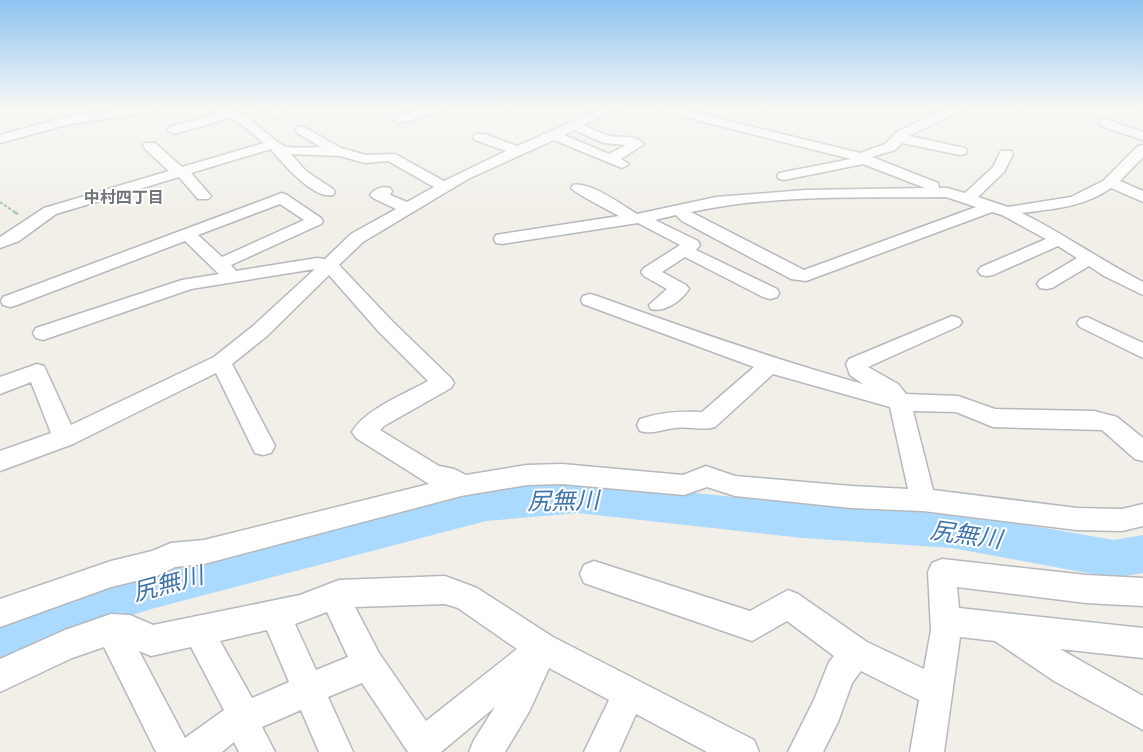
<svg xmlns="http://www.w3.org/2000/svg" width="1143" height="752" viewBox="0 0 1143 752" font-family="Cabin,'Noto Sans JP',sans-serif">
  <style>
    .lines { fill: none; stroke-linecap: round; stroke-linejoin: round }
    .river { fill: #aadaff; fill-rule: evenodd }
    .minor-casing { stroke: #b5b8bc; stroke-width: 3 }
    .path-far1 { stroke: #9cc7a9; stroke-width: 2; stroke-dasharray: 3 2; stroke-linecap: butt }
    .path { stroke: #9cc7a9; stroke-width: 2.5; stroke-dasharray: 4.5 2; stroke-linecap: butt }
    .minor { fill: #fff; fill-rule: evenodd }
    .labels { text-anchor: middle; stroke-width: 4; stroke-linejoin: round; paint-order: stroke }
    .far-neighbourhood-label { font-size: 16px; font-weight: bold; fill: #70757a; stroke: #fff }
    .near-water-label { font-size: 24px; font-style: italic; fill: #4174aa; stroke: #fff }
  </style>
  <rect width="100%" height="100%" fill="#f1efe8"/>
  <g class="lines">
    <!-- river -->
    <path class="river" d="M578,481L803,504L952,512L1114,540L1143,535V573L1114,578L952,548L803,538L578,513L486,521L155,608L86,629L0,668V621L80,587L155,566L486,487Z"/>
    <!-- minor casing -->
    <g class="minor-casing">
      <path id="minor" d="M130,108H158L152,112L70,124L0,143V135L69,116Z
        M213,108C243,104 260,131 282,145C288,149 313,147 321,147L297,133L296,130L297,127L302,126L341,148L366,155L395,154L444,181L506,151L475,140L473,137L475,134H485L517,146L603,108H618L584,125C592,129 602,134 610,136C621,138 635,134 644,144L621,159L629,164L622,168L554,140L468,179L363,242L339,265L393,322L451,378L454,383L451,388L384,426L380,430L439,466L454,469L466,475L527,465L562,464L683,475L706,466L735,476L851,486L908,489L890,407L773,374L715,427C702,431 689,426 675,428C662,429 653,435 640,431L637,425L640,419C661,412 680,411 702,412L754,367L583,304L581,300L583,296L590,294L597,296C685,328 773,359 863,384L850,375L846,364L849,359L952,316L959,318L962,322L959,326L868,367L898,384L906,394L958,396L995,409L1094,411L1117,417L1143,438V461L1135,459L1102,430L993,427L956,412L913,411L933,490L1077,508L1122,509L1143,504V526L1122,531L1077,530L923,511L851,508L735,496L707,487L684,495L562,484L527,485L461,496L204,564L175,567L157,576L111,587L0,627V599L111,561L152,551L171,543L204,540L429,484L356,438L352,432C365,409 405,394 428,381L379,332L329,275L267,336L232,364L275,446L271,453L263,455L255,453L216,373L73,444L0,471V451L51,433L31,382L0,394V377L37,364L44,366L71,425L214,357L253,326L315,269L191,289L43,340L36,338L33,333L36,328L182,280L219,274L185,241L17,305L10,307L3,305L1,301L3,297L282,193L287,195L321,218L323,221L321,224L231,265L236,271L317,258L325,259L351,234L396,209L373,198L370,195C375,188 383,186 390,188L392,191L390,195L407,202L434,187L388,161L365,163L340,156L291,154L306,171L333,189L335,192L333,195C314,200 282,163 271,149L191,173L211,196L208,199H198L179,177L56,214L19,241L0,248V237L44,208L169,171L145,149L143,146L145,143H155L182,167L264,143L241,124L230,118L174,134L168,130L169,127L220,113ZM574,130L604,143L626,145L609,154L564,135ZM280,204L304,220L222,257L198,235Z
        M261,108H275L283,114L277,118Z
        M428,108H447L445,111L398,123L392,119L394,116Z
        M658,108H676L860,153L885,144L898,131L947,108H962L960,111L909,136L965,148L967,151L965,154L960,155L902,143L895,150L872,157L938,183L939,188H947L965,193L993,167L1001,151H1011L1013,154L1004,172L978,197L1008,207L1071,197L1103,181L1138,146L1143,145V157L1120,181L1143,191V202L1111,188C1084,207 1054,209 1022,213C1064,234 1102,261 1143,282V295L1104,276L1089,266L1052,288L1046,289L1040,288L1037,284L1040,280L1077,258L1058,246L993,275L987,276L981,275L978,271L981,267L1046,239L1002,215L992,212L806,281L791,279L682,221L676,215L655,220L698,241L700,245L696,250L777,289L779,293L777,297L770,299L763,297L685,257L662,272L686,285L689,289C682,300 665,313 651,309L649,305L667,289L644,276L641,272L644,268L680,245L638,223L502,244L496,243L494,239L496,235L502,234L619,216C612,212 573,192 571,188L573,185C590,181 622,205 637,214L716,197L805,190L925,188L863,164L784,180L779,179L777,176L779,173L851,159L660,111ZM946,197L976,207L804,270L691,212C773,194 861,198 946,197Z
        M1105,119L1143,132V140L1101,126L1099,123L1101,120Z
        M1087,317L1143,343V358L1080,327L1077,323L1080,319Z
        M942,559L1086,575L1143,578V606L1086,603L957,587L959,608L1143,628V658L1060,649L1143,696V730L1054,681L995,641L960,637L944,752H910L919,700L861,671L852,683L838,722L823,752H788L814,700L829,662L834,656L787,621L752,641L584,583L580,574L584,565L594,561L750,611L788,590L798,594L867,642L924,669L931,630L928,572L932,563Z
        M445,576L477,588L553,637L754,740L759,752H707L636,714L619,752H584L609,700L549,668L530,710L505,752H469L474,740L495,707L441,752H408L362,683L328,697L353,752H319L301,710L262,727L275,752H239L234,742L222,752H156L104,647L72,658L0,692V659L65,630L111,614L130,615L153,625L300,595L339,580ZM445,604L458,608L517,649L426,721L379,653L355,607ZM327,612L348,657L316,670L295,624ZM267,630L289,682L252,698L220,641ZM191,647L224,710L185,738L139,651L151,656Z"/>
    </g>
    <!-- path-far1 -->
    <path class="path-far1" d="M0,202L16,213"/>
    <!-- path -->
    <path class="path" d="M14,212L18,214"/>
    <!-- minor -->
    <use href="#minor" class="minor"/>
  </g>
  <!-- sky -->
  <linearGradient id="sky" x2="0" y2="1"><stop stop-color="#8fc3f1"/><stop offset="0.51" stop-color="#f9f8f5"/><stop offset="1" stop-color="#f9f8f5" stop-opacity="0"/></linearGradient>
  <rect width="1143" height="213" fill="url(#sky)"/>
  <g class="labels">
    <!-- far-neighbourhood labels -->
    <g class="far-neighbourhood-label">
      <text x="124" y="203">中村四丁目</text>
    </g>
    <!-- near-water labels -->
    <g class="near-water-label">
      <text transform="translate(563 501) rotate(-1)" y="8">尻無川</text>
      <text transform="translate(966 535) rotate(8)" y="8">尻無川</text>
      <text transform="translate(168 584) rotate(-15)" y="8">尻無川</text>
    </g>
  </g>
</svg>
